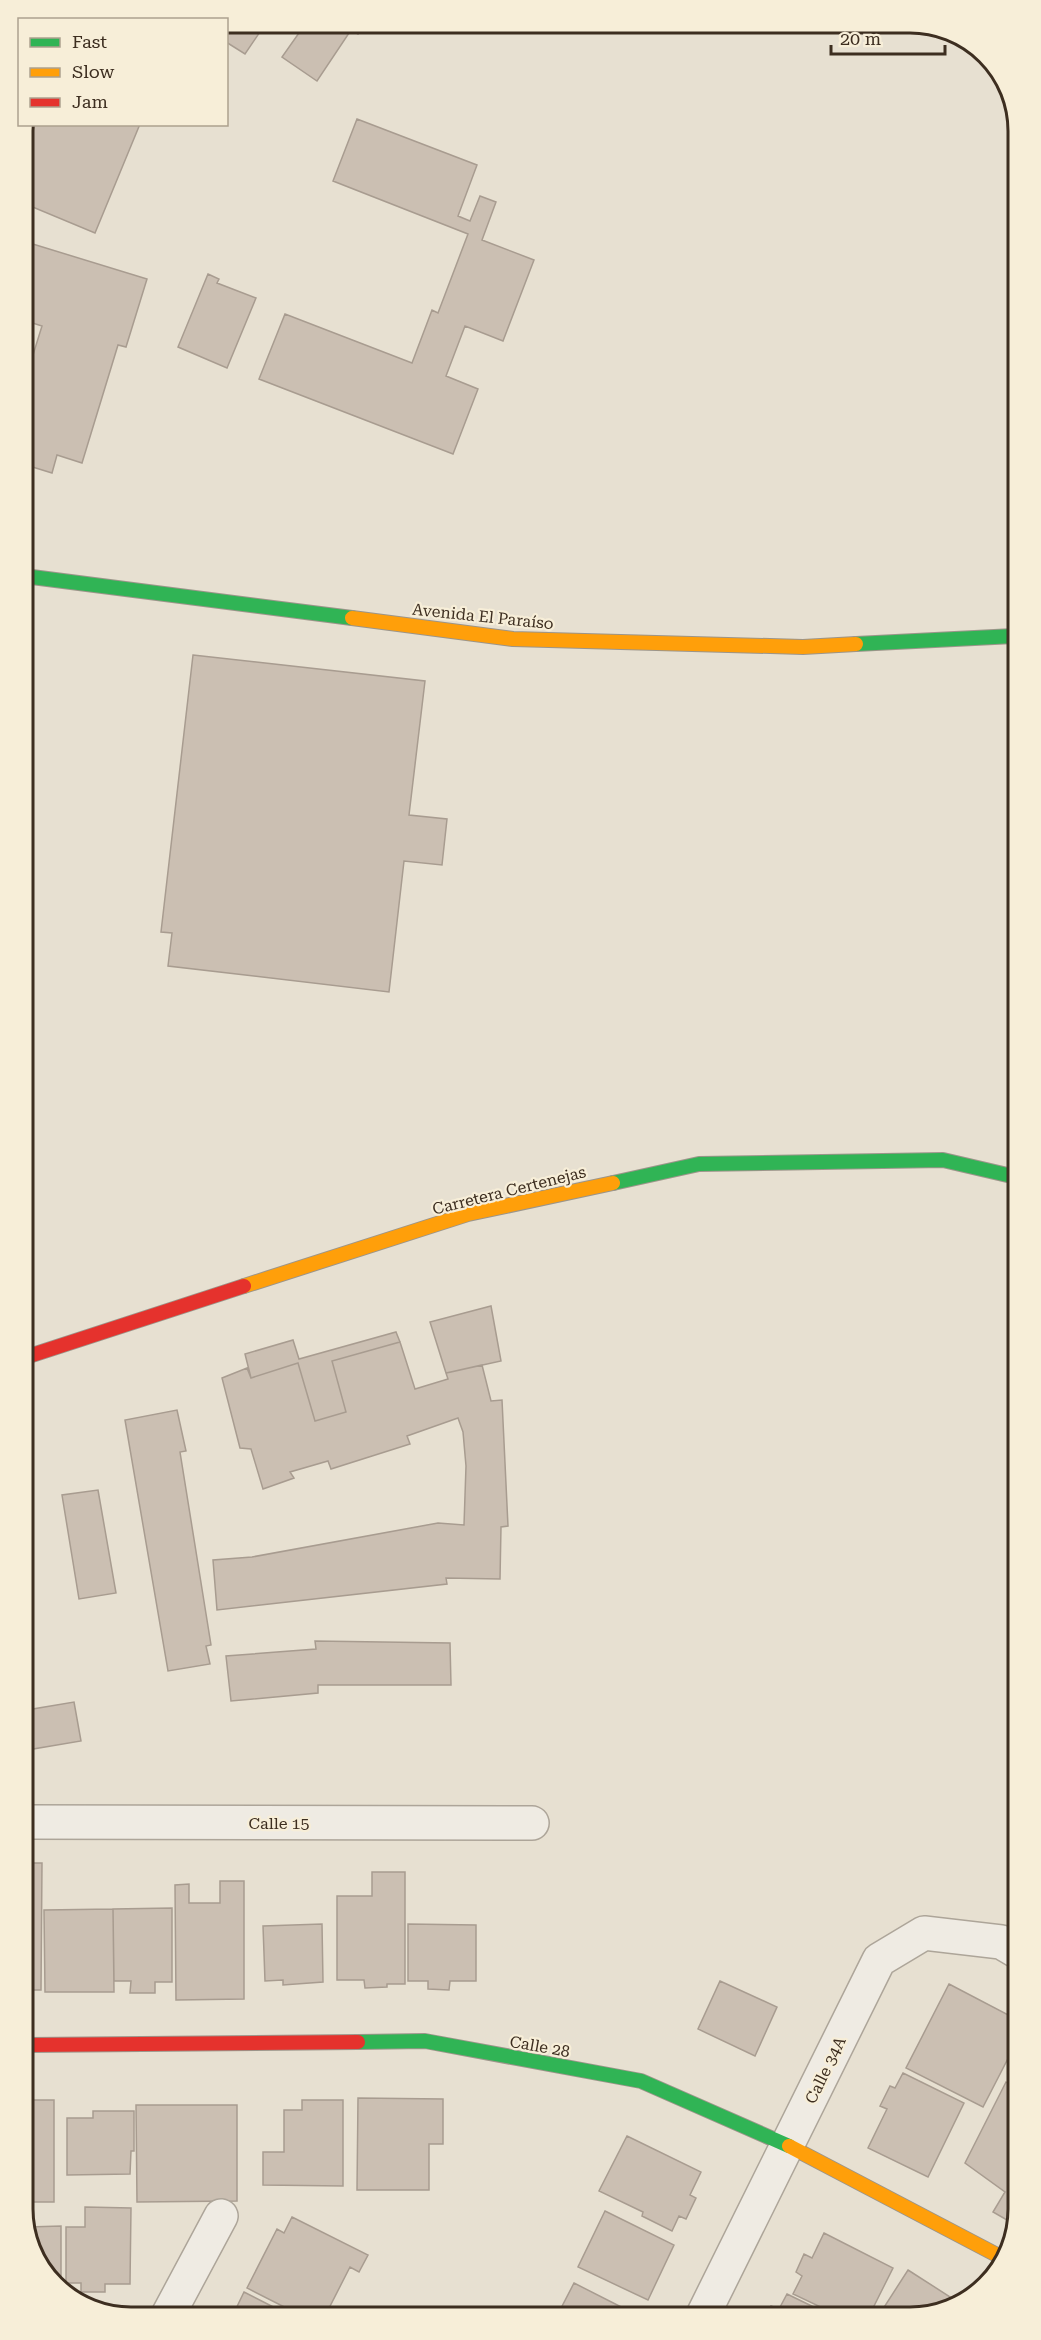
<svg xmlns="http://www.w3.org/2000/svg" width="1041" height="2340" viewBox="0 0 1041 2340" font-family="'Roboto Serif',serif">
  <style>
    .building { fill: #cbbfb2; stroke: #a89c90; stroke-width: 1.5 }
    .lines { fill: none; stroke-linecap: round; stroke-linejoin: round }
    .street-casing { stroke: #ada599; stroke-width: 36 }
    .fast-casing { stroke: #9c958a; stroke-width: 16 }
    .slow-casing { stroke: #9c958a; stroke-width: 16 }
    .jam-casing { stroke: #9c958a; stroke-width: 16 }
    .street { stroke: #efebe3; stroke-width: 33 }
    .fast { stroke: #30b455; stroke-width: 14 }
    .slow { stroke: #ff9f0a; stroke-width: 14 }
    .jam { stroke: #e5322d; stroke-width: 14 }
    .labels { text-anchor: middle; stroke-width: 4.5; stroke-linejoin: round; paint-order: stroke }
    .street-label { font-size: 16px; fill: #3d2e20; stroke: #f7eed8 }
    .rim { fill: none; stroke: #3d2e20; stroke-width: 3 }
  </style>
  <rect width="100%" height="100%" fill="#e7e0d1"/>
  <!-- building -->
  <path class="building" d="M226,23H266L245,54L226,42Z
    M306,23H363L365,24L358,34L351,30L317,81L282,57Z
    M357,119L477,165L458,216L470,221L480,196L496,202L482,240L534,260L503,341L465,326L446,376L478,389L453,454L259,379L285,314L412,363L432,310L438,313L468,234L333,181Z
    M28,124H140L95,233L23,203V138Z
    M23,241L147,279L126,347L118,345L82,463L57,455L52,473L26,465L31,449L24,447L23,387L42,326L23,320Z
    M208,274L219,279L217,283L256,298L227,368L178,347Z
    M193,655L425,681L409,815L447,819L442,865L404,861L389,992L168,966L172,933L161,932Z
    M491,1306L501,1361L446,1373L430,1322Z
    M396,1332L400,1342L332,1361L346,1412L315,1421L298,1363L251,1378L245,1354L293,1340L299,1359Z
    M400,1342L415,1389L448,1379L446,1373L482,1365L491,1401L502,1400L508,1526L501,1527L500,1579L446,1578L447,1584L217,1610L213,1560L252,1557L438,1523L464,1525L466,1466L463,1432L458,1418L407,1436L410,1444L331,1469L328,1461L290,1472L294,1478L263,1489L251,1449L240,1448L222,1378L247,1368L251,1378L298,1363L315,1421L346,1412L332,1361Z
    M177,1410L186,1451L180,1452L211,1645L206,1646L210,1664L168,1671L125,1420Z
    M98,1490L116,1593L79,1599L62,1495Z
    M315,1641L450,1643L451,1685H318V1693L231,1701L226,1656L316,1649Z
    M74,1702L81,1741L27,1750V1710Z
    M27,1863H42L41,1990H28Z
    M372,1872H405V1984H387V1987L365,1988L364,1980H337V1896H372Z
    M220,1881H244V1999L176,2000L175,1885L189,1884V1903H220Z
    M172,1908V1982H155V1993H130L131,1981H114L113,1909Z
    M113,1909L114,1992H45L44,1910Z
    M322,1924L323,1982L283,1985V1980L265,1981L263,1926Z
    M408,1924L476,1925V1981H450L449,1990L428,1989V1981H408Z
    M720,1981L777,2007L755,2056L698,2029Z
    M949,1984L1018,2020V2039L983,2107L906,2068Z
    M903,2073L964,2103L928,2177L868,2148L887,2109L880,2106L890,2086L895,2088Z
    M1006,2082L1018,2090V2210L1014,2224L993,2212L1005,2192L965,2163Z
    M358,2098L443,2099V2144H429V2190H357Z
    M28,2100H54V2202H28Z
    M302,2100H343V2186L263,2185V2152H284V2110H302Z
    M136,2105H237V2201L137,2202Z
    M93,2111H134V2151H131L130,2174L67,2175V2118H93Z
    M627,2136L701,2172L690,2195L696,2198L686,2219L679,2216L672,2231L642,2216L643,2212L599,2191Z
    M85,2207L131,2208L130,2284H105V2292H81V2283H66V2227H85Z
    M605,2211L674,2245L648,2300L578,2267Z
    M292,2217L368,2255L359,2272L350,2267L325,2316H302L247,2288L277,2229L284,2233Z
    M61,2226V2282H55L28,2245V2227Z
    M824,2233L893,2268L871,2312H831L793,2294L802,2276L796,2272L804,2254L812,2258Z
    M908,2270L958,2302L946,2312H881Z
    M574,2283L635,2314H558Z
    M244,2292L291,2316L232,2317Z
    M787,2294L824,2312L768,2313L771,2306L779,2309Z"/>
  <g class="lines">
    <!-- street casing -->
    <g class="street-casing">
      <path id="street" d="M27,1822L532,1823
        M704,2313L879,1960L924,1933L1001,1942L1018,1952
        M167,2317L221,2216"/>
    </g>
    <!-- fast casing -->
    <g class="fast-casing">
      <path id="fast" d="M24,576L352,618
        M856,644L1014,636
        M613,1183L699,1164L943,1160L1016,1177
        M358,2042L425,2041L641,2081L789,2146"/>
    </g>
    <!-- slow casing -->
    <g class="slow-casing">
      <path id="slow" d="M352,618L513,639L803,647L856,644
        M244,1286L468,1214L613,1183
        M789,2146L997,2255L1003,2261"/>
    </g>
    <!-- jam casing -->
    <g class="jam-casing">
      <path id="jam" d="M26,1357L244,1286
        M28,2045L358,2042"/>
    </g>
    <!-- street -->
    <use href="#street" class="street"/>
    <!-- fast -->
    <use href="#fast" class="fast"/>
    <!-- slow -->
    <use href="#slow" class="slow"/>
    <!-- jam -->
    <use href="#jam" class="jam"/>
  </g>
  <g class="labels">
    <!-- street labels -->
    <g class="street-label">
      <text transform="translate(483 616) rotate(6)" y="6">Avenida El Paraíso</text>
      <text transform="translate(509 1190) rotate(-14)" y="6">Carretera Certenejas</text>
      <text x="279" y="1829">Calle 15</text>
      <text transform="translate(540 2046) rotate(10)" y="6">Calle 28</text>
      <text transform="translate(825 2070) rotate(-64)" y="6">Calle 34A</text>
    </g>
  </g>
  <!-- crop -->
  <path d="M0 0H1041V2340H0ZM131 33H910A98 98 0 0 1 1008 131V2209A98 98 0 0 1 910 2307H131A98 98 0 0 1 33 2209V131A98 98 0 0 1 131 33Z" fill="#f7eed8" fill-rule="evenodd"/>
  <path class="rim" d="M131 33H910A98 98 0 0 1 1008 131V2209A98 98 0 0 1 910 2307H131A98 98 0 0 1 33 2209V131A98 98 0 0 1 131 33Z"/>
  <!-- legend -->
  <rect x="18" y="18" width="210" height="108" fill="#f7eed8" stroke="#ada18e" stroke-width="1.5"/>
  <rect x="30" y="38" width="30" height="9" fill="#30b455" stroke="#ada18e" stroke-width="1.5"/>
  <text x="72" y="48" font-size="18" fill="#3d2e20">Fast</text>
  <rect x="30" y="68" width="30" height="9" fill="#ff9f0a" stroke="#ada18e" stroke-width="1.5"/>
  <text x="72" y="78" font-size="18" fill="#3d2e20">Slow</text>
  <rect x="30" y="98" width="30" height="9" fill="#e5322d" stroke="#ada18e" stroke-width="1.5"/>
  <text x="72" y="108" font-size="18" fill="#3d2e20">Jam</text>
  <!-- scale -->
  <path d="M831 45v9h114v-9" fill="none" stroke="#3d2e20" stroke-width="3"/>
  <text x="840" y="45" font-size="18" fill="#3d2e20" stroke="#f7eed8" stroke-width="4.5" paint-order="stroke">20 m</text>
</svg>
